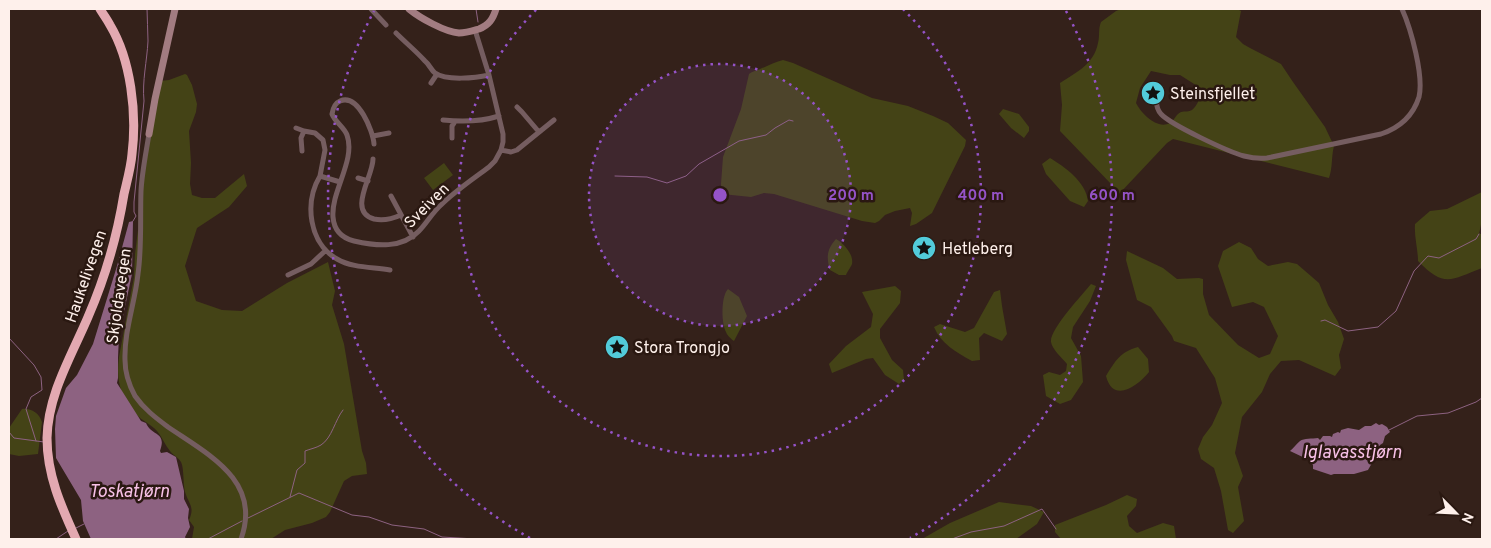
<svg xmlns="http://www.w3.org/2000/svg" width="1491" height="548" viewBox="0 0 1491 548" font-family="Overpass,sans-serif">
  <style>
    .green { fill: #444316; fill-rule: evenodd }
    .water { fill: #8d6281 }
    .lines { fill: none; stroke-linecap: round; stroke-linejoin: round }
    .stream { stroke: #8d6281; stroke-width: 1 }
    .street { stroke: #755d60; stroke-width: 5 }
    .secondary { stroke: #a27c81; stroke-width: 7 }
    .highway { stroke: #e3a9b1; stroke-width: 9 }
    .ring { fill: none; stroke: #9553c8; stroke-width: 2.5; stroke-dasharray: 2.5 5 }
    .labels { text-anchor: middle; stroke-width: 5; stroke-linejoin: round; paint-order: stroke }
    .poi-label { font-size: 16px; fill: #fef0eb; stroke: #2a1811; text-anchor: start }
    .street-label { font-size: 16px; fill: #fef0eb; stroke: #2a1811 }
    .water-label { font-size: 18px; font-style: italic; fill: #f8c1e7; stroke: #2a1811 }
    .centre { fill: #9553c8; stroke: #2a1811; stroke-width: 2.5 }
    .ring-label { font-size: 15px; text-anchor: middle; font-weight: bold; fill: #9553c8; stroke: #2a1811; stroke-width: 5; stroke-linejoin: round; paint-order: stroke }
  </style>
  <rect width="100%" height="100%" fill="#34211a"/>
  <!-- green -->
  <path class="green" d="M1121,9H1237L1241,11L1236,37L1243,44L1250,48L1281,64L1293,82L1325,127L1334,146C1331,158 1333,166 1329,178L1173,139L1167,143L1119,194L1113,186L1060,131L1062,105L1060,83C1077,72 1094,64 1098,43C1100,36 1098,29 1101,22L1116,11ZM1151,71L1170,75H1180L1202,89C1202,95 1197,106 1192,110C1189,112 1185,111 1181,112C1176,114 1174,121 1170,123C1157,130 1141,113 1136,103L1140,88Z
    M783,60L793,63L872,98L908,106L933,116L948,123L966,140L965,146L932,213L916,224L910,226L912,213L910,208L895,211L885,215L879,221L875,223L862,221L774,194L764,193L751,197L722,194L721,184L723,157L741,109L749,74C753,71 755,71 760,69C768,66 774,62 783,60Z
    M185,74L187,75L192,85L197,104L196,112L189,131L191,163L190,184L192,195L202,198H215L244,174L247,186L229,207L197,228L185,266L196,301L222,310L242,311L287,283L328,262L335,291L332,305L344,344L362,451L366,463L367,474L352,476L344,481L330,512L326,517L312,523L285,530L271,539H192L194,527L189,520C195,506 189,505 185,492C183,484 184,467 181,462C178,457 173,455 170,451C165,445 162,437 157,431C151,424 142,421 136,414C120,396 116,381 119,357L134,277L135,254L138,230L139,202L160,81L169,80Z
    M1003,109L1019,114L1029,127V131L1024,138L1011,128L999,114Z
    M1050,158C1065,167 1086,182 1088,201L1084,207L1070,201L1046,174L1042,164Z
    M444,163L453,175L433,190L424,178Z
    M1482,192V220L1479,234H1482V268C1451,280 1444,288 1418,261C1418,249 1414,237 1415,224L1430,211L1447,209Z
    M836,239C843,243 854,254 852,264C851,267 847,272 846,275H839L830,270C826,257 827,249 836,239Z
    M1239,242L1251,248L1258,259L1268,266L1288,262L1297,264L1319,283L1328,305L1338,322L1344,339L1339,355L1341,368L1335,376L1299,360L1281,361L1270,374L1262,392L1242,417L1235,453L1243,476L1238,487L1244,521L1233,533L1228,530L1221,491L1214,468L1201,459L1198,449L1203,437L1212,425L1222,403L1215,378L1196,348L1174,341L1172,336L1151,307L1137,300L1126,260L1127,251L1163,268L1177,279L1199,278L1203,279V294L1209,315L1238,345L1259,358L1270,354L1278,336L1264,307L1253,302L1232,307L1218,266L1223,251Z
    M1091,284L1096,286L1090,301L1073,327L1071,338L1081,356L1083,382L1071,400L1060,404L1046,396L1043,375L1049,372L1060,375L1066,371L1067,364C1062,358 1052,349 1051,342C1049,330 1083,294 1091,284Z
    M895,286L901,291L900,303L880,329V338L892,360L903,370L904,380L899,384L885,375L873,358L866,359L832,373L829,364L846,346L871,327L873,314L862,292Z
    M728,289L739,297L747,316L734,341C731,339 727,335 726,332C721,323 721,296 728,289Z
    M1000,290L1002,306L1007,334L1002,341L984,333L979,338L980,360L972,361C956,352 941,344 934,327L940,324L965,332L974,328L994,292Z
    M1138,347L1148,359L1149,372C1138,386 1113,404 1106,376C1116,360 1120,352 1138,347Z
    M22,409C31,408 39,413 42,422L38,454L19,456L9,454V428Z
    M1127,495L1137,499L1136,506L1127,516L1129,526L1137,533L1163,523L1174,526L1176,539H1061L1055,532V525L1106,505Z
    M999,502L1031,506L1044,512L1037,524L1016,539H922L950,523Z"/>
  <!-- water -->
  <path class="water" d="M133,221L132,274L119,335L118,358V378L117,383L141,421L146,423C152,437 167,431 160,451L161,453L167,452L176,457L184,491V499L189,509L188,518L190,527L185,537L186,539H91L83,521L81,500L56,458L55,429L56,416L66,388L77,375L93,344L117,266L129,222Z
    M1376,423L1379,425L1382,424L1387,427L1390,432L1385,436L1383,443L1380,445C1376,454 1373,462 1368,470L1354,474H1334L1331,475L1313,469V465L1309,460L1290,451C1294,448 1296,444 1300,441C1304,438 1312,439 1318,438L1320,440L1323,436H1330L1332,437L1333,434L1338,432L1340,433L1341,430L1348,428L1359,430L1365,426H1371Z"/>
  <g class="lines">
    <!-- stream -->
    <path class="stream" d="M476,9L478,22
      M615,176L647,177L667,183L686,176L699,164L739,141L766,135L775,128L789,120L793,121
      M133,221L136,216L134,212V202L144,101C142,81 147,61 148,41C148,30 147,19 147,9
      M1321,321L1325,320L1348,331L1378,327L1396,311L1414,271L1428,256L1439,258L1476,239L1479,234
      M9,338L34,365L41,377L42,390L31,397L26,409L36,441
      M1389,430L1417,416L1448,413L1476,402L1482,398
      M9,432L14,438L44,442
      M290,497L297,470L305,463V451C310,449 316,448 321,445C332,438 335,420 343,410
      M248,518L299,493L352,515L369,517L392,525L424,529L442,537L475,539
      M76,528L84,524
      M56,539L68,531
      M208,539L242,521
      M952,539L971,532L1004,526L1042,509L1056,529"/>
    <!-- street -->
    <path class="street" d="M371,9L386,25
      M396,33C406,43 416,51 425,61C429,64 431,70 435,73C446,81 476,78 489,75
      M431,83L437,74
      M1157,96C1156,103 1156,109 1161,114C1171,125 1229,152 1244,156C1252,158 1259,159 1267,158L1381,134C1399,128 1413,116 1419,97C1424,76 1411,29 1402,9
      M517,107L522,112L539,132
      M443,120C462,122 480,122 499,116
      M296,128L304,131
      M149,134C146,153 142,172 141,191C140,218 142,246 138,274C135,303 124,331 125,360C125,373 129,385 135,396C144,409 156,418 168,427C209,455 262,481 241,539
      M373,136L389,133
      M452,138V126L454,123
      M374,144C373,131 358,93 340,101C335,103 333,108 332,114C335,122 344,127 347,135C356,160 331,191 333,217C334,230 342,238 354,241C376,246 402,249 419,231C427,223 432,213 441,205C455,191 473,179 489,167L495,161L501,150L503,142V134L489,75L475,30
      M501,150L511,152L517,150L554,120
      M302,151L301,138L304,131L315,133L323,140L325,150L320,176
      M373,159C373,177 347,211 374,219C383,221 392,219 401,215
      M358,178L368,181
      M340,182L320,176C304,203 309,243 337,259C352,268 373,267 390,270
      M391,196L413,237
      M288,275L311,264L325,251"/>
    <!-- secondary -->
    <path class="secondary" d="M409,9C420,18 445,32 459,33C466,33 472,31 479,29C489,25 493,19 496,9
      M149,134L155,99L175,9"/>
    <!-- highway -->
    <path class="highway" d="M76,539C61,506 47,475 47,438C48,394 71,357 88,317C105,278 117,237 124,194C127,181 131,167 132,154C137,113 131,60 110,25C107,19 103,14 100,9"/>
  </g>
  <!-- distance rings -->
  <circle cx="720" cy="195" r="131" fill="#9553c8" fill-opacity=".12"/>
  <g class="ring">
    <circle cx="720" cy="195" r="131"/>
    <path d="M903 9A261 261 0 1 1 537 9"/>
    <path d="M530 538A392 392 0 0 1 374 11M1066 11A392 392 0 0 1 910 538"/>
  </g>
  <!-- icons -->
  <defs>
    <g id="sight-disc" transform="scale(1.25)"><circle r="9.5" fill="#52cbda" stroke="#2a1811"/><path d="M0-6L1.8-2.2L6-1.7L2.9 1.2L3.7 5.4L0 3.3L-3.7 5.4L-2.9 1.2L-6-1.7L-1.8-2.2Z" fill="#111"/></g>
  </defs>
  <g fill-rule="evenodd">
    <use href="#sight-disc" x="1153" y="93"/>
    <use href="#sight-disc" x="924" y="248"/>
    <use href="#sight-disc" x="617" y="347"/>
  </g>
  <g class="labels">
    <!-- poi labels -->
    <g class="poi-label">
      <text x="1170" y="99">Steinsfjellet</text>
      <text x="942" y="254">Hetleberg</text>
      <text x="634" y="353">Stora Trongjo</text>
    </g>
    <!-- street labels -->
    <g class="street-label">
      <text transform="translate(426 205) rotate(-45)" y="6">Sveiven</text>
      <text transform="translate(85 276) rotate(-71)" y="6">Haukelivegen</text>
      <text transform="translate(118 296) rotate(-82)" y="6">Skjoldavegen</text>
    </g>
    <!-- water labels -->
    <g class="water-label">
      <text x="1352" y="458">Iglavasstjørn</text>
      <text x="129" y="497">Toskatjørn</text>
    </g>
  </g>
  <circle cx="720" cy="195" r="8" class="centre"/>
  <g class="ring-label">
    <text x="851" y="200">200 m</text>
    <text x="981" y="200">400 m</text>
    <text x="1112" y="200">600 m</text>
  </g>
  <!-- border -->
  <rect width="1491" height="548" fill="none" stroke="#fef0eb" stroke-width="20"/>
  <!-- north arrow -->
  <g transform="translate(1456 513) rotate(114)" stroke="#2a1811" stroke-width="4" paint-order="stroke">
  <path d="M0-4L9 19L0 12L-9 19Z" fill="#fef0eb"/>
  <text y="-8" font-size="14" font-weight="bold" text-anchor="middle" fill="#fef0eb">N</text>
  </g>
</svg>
